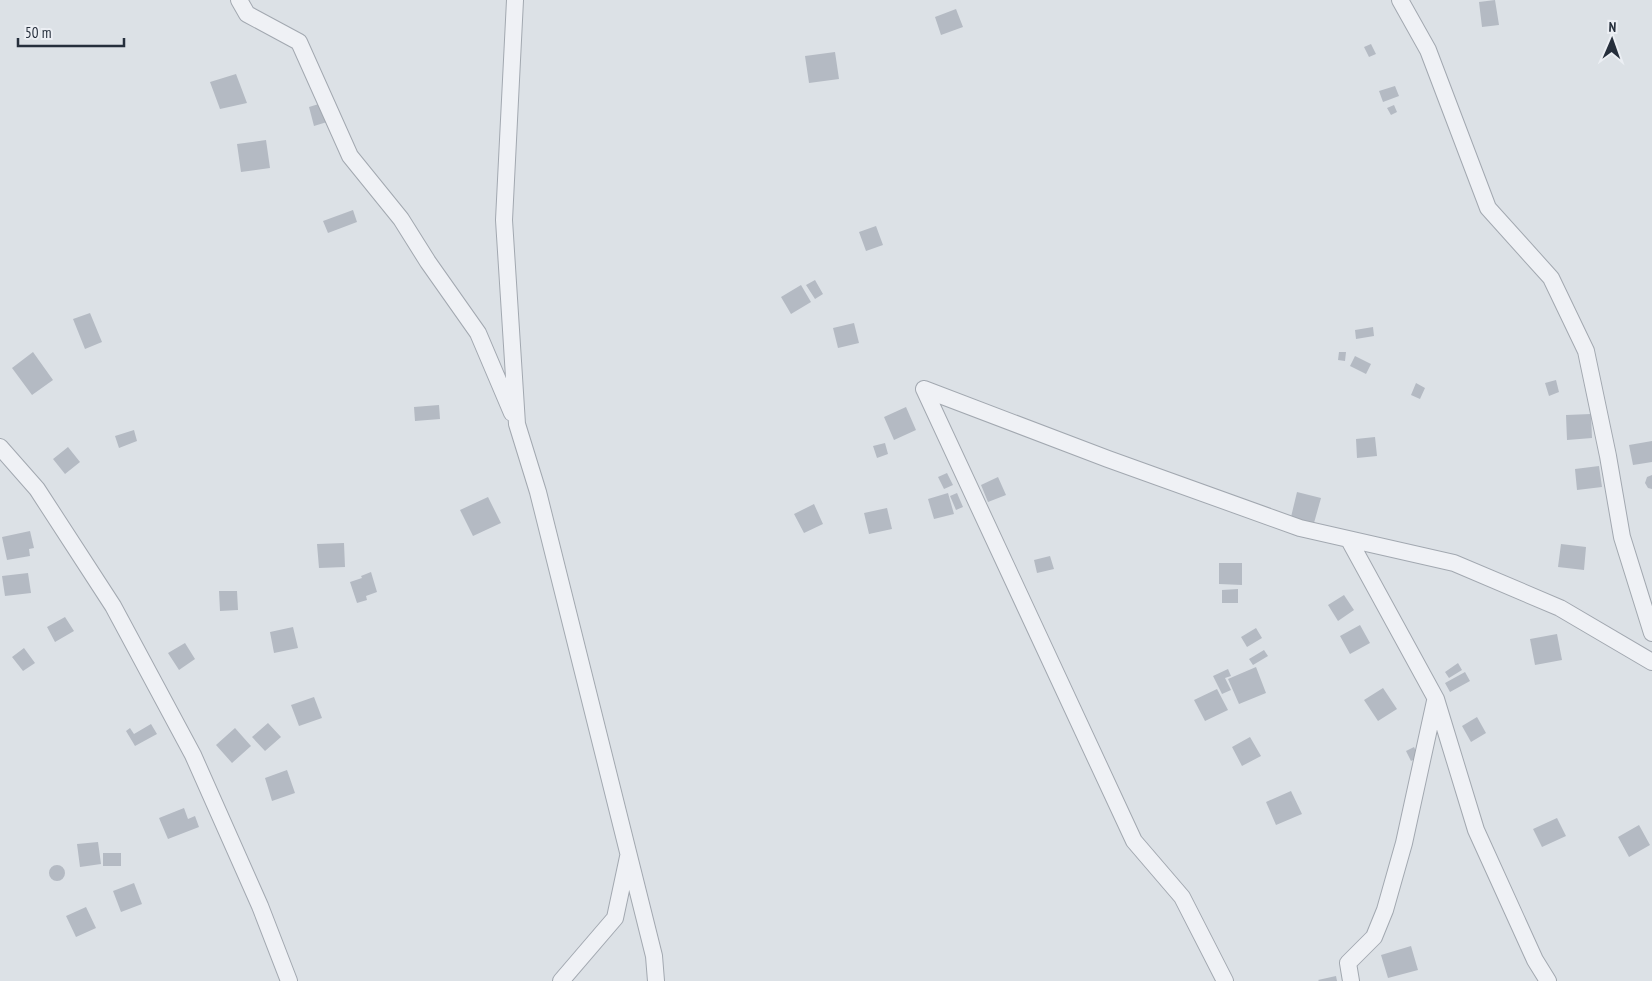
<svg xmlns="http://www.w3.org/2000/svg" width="1652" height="981" viewBox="0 0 1652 981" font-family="'PT Sans Narrow',sans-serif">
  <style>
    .building { fill: #b4bac3 }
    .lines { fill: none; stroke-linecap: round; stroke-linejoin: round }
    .minor-casing { stroke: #a2a8b0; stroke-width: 18 }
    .minor { stroke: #eff1f5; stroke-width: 16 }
  </style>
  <rect width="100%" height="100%" fill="#dce1e6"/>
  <!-- building -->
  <path class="building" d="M1495,0L1499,25L1482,27L1479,2Z
    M956,9L963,27L941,35L935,17Z
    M1371,44L1376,54L1369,57L1364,47Z
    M835,52L839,79L809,83L805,56Z
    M236,74L247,103L220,109L210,82Z
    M1395,86L1399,96L1383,102L1379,91Z
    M322,103L327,122L314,126L309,107Z
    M1394,105L1397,112L1391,115L1387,108Z
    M266,140L270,168L241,172L237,144Z
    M353,210L357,222L328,233L323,221Z
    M876,226L883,245L866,251L859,232Z
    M815,280L823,294L815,299L806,285Z
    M801,285L811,302L791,314L781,297Z
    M90,313L102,342L85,349L73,319Z
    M854,323L859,343L838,348L833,328Z
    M1373,327L1374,336L1356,339L1355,330Z
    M33,352L53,380L32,395L12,368Z
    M1339,352H1346L1345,361L1338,360Z
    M1355,356L1371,364L1366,374L1350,366Z
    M1556,380L1559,392L1549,396L1545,383Z
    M1416,383L1425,388L1420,399L1411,395Z
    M439,405L440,419L415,421L414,407Z
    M906,407L916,430L894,440L884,417Z
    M1591,414L1592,438L1567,440L1566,415Z
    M134,430L137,441L119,448L115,436Z
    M1375,437L1377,456L1357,458L1356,439Z
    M1652,441V462L1633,465L1629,445Z
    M885,443L888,454L877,458L873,446Z
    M68,447L80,462L65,474L53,459Z
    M1599,466L1602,487L1577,490L1575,469Z
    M947,473L953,485L944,489L938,477Z
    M1652,475V489L1648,488L1645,483L1647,477Z
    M998,477L1006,495L988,502L981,485Z
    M1297,492L1321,498L1314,523L1291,517Z
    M948,493L954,514L934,519L928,499Z
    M957,493L963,507L956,510L950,496Z
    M488,497L501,523L473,536L460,510Z
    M814,504L823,524L804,533L794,514Z
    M887,508L892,529L869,534L864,513Z
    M30,531L34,548L29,549L30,556L7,560L2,537Z
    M344,543L345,567L319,568L317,544Z
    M1561,544L1586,547L1584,570L1558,567Z
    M1050,556L1054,569L1037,573L1034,560Z
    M1219,563H1242V585L1219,584Z
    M371,572L377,592L366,596L367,600L357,603L350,582L362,578L361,576Z
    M28,573L31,593L5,596L2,576Z
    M1238,589V603H1222V590Z
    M219,591H237L238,610L220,611Z
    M1344,595L1354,610L1338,621L1328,605Z
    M65,617L74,631L55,642L47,627Z
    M1360,625L1370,643L1350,654L1340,636Z
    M293,627L298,648L274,653L270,632Z
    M1256,628L1262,638L1247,647L1241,637Z
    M1557,634L1562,660L1535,665L1530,639Z
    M185,643L195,659L179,670L168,653Z
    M24,648L35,663L23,671L12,657Z
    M1264,650L1268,656L1253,665L1249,659Z
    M1458,663L1462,670L1449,678L1445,672Z
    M1256,667L1266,693L1239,704L1228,679Z
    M1228,669L1231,676L1225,678L1231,690L1222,694L1213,676Z
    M1465,672L1470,681L1450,692L1445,683Z
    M1383,688L1397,709L1378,721L1364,700Z
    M1217,689L1228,710L1205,721L1194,700Z
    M314,697L322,718L299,726L291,705Z
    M1477,717L1486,733L1471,742L1462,726Z
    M268,723L281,737L265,751L252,737Z
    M151,724L157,734L135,746L126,731L130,728L134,734Z
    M235,728L251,746L232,763L216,745Z
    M1250,737L1261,756L1242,766L1232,747Z
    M1414,747L1419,757L1411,761L1406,751Z
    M287,770L295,793L272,801L265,778Z
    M1291,791L1302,814L1276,825L1266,802Z
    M184,808L188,819L195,816L199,827L168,839L159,818Z
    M1557,818L1566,836L1542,847L1533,829Z
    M1639,825L1650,845L1629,857L1618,837Z
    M98,842L101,864L80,867L77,844Z
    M103,853H121V866H103Z
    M49 873a8 8 0 1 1 16 0a8 8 0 1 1-16 0Z
    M134,883L142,904L121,912L113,891Z
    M86,907L96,928L76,937L66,916Z
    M1411,946L1418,970L1388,978L1381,955Z
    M1336,976L1337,981H1319L1318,980Z"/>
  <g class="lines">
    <!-- minor casing -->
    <g class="minor-casing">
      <path id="minor" d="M239,0L247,14L299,42L350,156L401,219L428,262L478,333L512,413
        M515,0L504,220L517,424L538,492L654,956L656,981
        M1400,0L1428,50L1488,208L1551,278L1586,351L1608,456L1622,537L1652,633
        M924,389L1108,459L1300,528L1454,563L1560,608L1652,662
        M924,389L1134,841L1182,897L1225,981
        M0,447L37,489L113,606L193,755L260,906L289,981
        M1349,540L1436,699L1476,830L1535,960L1548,981
        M561,981L615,918L628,857
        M1351,981L1348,963L1374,937L1385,910L1404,843L1435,701"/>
    </g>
    <!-- minor -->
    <use href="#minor" class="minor"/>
  </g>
  <!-- north arrow -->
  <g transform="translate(1612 40) rotate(2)" stroke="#eceff4" stroke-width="4" paint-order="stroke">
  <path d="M0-4L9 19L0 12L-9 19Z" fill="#262f3c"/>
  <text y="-8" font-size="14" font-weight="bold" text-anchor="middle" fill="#262f3c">N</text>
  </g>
  <!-- scale -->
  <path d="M18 38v8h106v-8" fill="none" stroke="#262f3c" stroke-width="2.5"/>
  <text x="25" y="38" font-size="15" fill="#262f3c" stroke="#eceff4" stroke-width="4" paint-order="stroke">50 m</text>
</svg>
